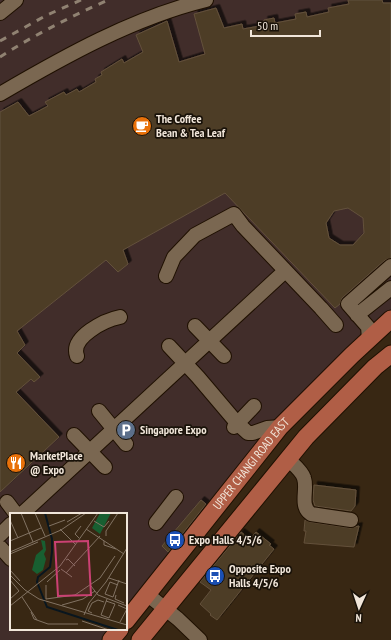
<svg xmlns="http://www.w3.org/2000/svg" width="391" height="640" viewBox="0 0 391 640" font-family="'PT Sans Narrow',sans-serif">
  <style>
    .commercial { fill: #412d2a }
    .building { fill: #4d3c27; stroke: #63513b; fill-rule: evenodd; filter: url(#shadow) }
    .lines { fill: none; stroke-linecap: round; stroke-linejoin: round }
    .minor-casing { stroke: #1f1000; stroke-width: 16 }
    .major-casing { stroke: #1f1000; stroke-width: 19 }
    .minor { stroke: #7a6751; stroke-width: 14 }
    .major { stroke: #b05e46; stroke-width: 17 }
    .rail { stroke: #908272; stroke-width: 3; stroke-dasharray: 7 7; stroke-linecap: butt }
    .labels { text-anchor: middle; stroke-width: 3.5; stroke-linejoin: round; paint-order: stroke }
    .poi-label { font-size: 12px; font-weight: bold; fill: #f1e6da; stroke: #191209; text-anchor: start }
    .street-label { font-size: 12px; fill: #f1e6da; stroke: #191209 }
    .inset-river { fill: none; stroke: #09161f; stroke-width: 2 }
    .inset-road { fill: none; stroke: #827363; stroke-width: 1 }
    .view { fill: #cb4174; fill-opacity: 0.15; stroke: #cb4174; stroke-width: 2 }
    .inset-edge { fill: none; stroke: #f1e6da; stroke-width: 2 }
  </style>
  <defs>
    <filter id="shadow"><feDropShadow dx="3.5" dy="-3.5" stdDeviation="0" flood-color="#0009"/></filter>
  </defs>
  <rect width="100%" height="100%" fill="#382713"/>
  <!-- commercial -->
  <path class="commercial" d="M0,0H391V326L276,443L126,627V514H11V629H124L116,640H0Z"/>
  <!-- building -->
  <path class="building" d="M348,0H382L383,3H391V258L385,260L342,298L340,304L335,308L225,193L123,250L128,264L118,272L106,260L17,331L25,345L17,353L40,377L34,382L31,379L16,392L59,437L0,492V112L18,102L29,116L48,106L45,102L64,92L66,95L77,89L79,92L96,82L95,79L102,75L101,72L122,59L124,63L143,52L136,35L167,21L179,62L205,54L194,14L216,8L224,28L242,24L243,29L265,25L264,20L274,18L275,23L296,19L295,14L306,12L307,17L329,12L328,8L349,4ZM348,208L363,218L364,233L353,245H340L329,238L326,223L334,211Z
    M314,485L356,490L355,506L351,511L315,506L313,500Z
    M201,500L206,504L168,552L162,546Z
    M305,520L310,522L350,528L359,526L354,547L304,543L306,531H304Z
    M241,532L250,539L256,532L271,544L269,545L274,549L217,620L210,615L211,614L200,604L211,590L200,582L229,547L237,539L236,538Z"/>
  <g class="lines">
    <!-- minor casing -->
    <g class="minor-casing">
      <path id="minor" d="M0,13L16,0
        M0,94C65,56 133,18 206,0
        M166,276L174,257L195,235L234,214L243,226L321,308L336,325
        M357,315L391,288
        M195,326L224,356
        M369,339L368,327L348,304L391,266
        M169,346L198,377L237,423L248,433H253L267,428L281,427
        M77,356C70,337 105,320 120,317
        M99,411L126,444
        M234,427L254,406
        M74,435L105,467
        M288,459C293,464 302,471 304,478C308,490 299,506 311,514L351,520
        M7,502L16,514
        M22,514L285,271
        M156,523L176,497
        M0,535L11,524
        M0,547L11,559
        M148,595L178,619L200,640"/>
    </g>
    <!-- major casing -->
    <g class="major-casing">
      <g id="major">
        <path id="s1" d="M126,621L280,427L352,355L391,319"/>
        <path d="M111,640L120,629"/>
        <path d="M140,640L306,437L375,367L391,354"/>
      </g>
    </g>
    <!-- minor -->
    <use href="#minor" class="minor"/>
    <!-- major -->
    <use href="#major" class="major"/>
    <!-- rail -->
    <path class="rail" d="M0,41L47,15L81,0
      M0,57C34,35 70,17 108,0"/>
  </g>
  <!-- icons -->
  <defs>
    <g id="cafe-disc" transform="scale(1)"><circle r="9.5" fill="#e8710a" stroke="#191209"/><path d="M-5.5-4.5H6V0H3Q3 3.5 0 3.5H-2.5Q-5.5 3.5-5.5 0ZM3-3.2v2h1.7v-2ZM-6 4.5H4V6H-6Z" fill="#fff"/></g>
    <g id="parking-disc" transform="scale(1)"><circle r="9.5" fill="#5c6f8a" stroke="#191209"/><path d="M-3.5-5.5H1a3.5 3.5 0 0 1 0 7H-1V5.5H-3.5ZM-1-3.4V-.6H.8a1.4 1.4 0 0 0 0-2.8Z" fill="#fff"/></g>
    <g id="restaurant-disc" transform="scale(1)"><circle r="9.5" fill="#e8710a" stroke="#191209"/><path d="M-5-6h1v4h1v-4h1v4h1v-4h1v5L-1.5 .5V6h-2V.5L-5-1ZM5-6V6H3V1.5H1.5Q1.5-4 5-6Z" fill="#fff"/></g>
    <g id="bus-disc" transform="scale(1)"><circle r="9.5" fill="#1a4fb4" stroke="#191209"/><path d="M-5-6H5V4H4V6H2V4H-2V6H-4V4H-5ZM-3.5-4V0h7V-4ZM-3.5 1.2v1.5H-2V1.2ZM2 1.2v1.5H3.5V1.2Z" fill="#fff"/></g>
  </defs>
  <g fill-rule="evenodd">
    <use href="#cafe-disc" x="142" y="126"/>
    <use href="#parking-disc" x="126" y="430"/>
    <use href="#restaurant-disc" x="16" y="463"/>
    <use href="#bus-disc" x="175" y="540"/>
    <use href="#bus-disc" x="215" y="576"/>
  </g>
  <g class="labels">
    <!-- poi labels -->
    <g class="poi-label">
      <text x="156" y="123">The Coffee<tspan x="156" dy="14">Bean &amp; Tea Leaf</tspan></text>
      <text x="140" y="434">Singapore Expo</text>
      <text x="30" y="460">MarketPlace<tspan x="30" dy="14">@ Expo</tspan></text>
      <text x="189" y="544">Expo Halls 4/5/6</text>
      <text x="229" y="573">Opposite Expo<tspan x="229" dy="14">Halls 4/5/6</tspan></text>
    </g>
    <!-- street labels -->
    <g class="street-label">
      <text dy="4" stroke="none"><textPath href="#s1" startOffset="201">UPPER CHANGI ROAD EAST</textPath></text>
    </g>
  </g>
  <!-- overview -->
  <g transform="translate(10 513)">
    <rect width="117" height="117" fill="#382713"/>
    <path d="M90,0H101L90,21L82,15ZM31,27L35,28L36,37L34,41L36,46L33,57L27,61L22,57L26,42L33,36Z" fill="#185f31"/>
    <path class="inset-river" d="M35,0L42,26V39L40,54L28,64L27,69L37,94L108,117"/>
    <path class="inset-road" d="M11,0L23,29M25,0L35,23M0,7L8,25M84,8L94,14L99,8M57,9L72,0M39,13L55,7M50,16L66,32M76,16L114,41M96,23V18L108,0M69,25L65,21L71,13M0,28L31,15M94,28V32L106,36M0,39L51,17L76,0M0,41L28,29M56,47L58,46L65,53M51,56L62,64M0,57L10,68M56,60L90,23M0,62L15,77L29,86L117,112M99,65L117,71M0,67L9,78L0,86M37,69L50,57M36,72V86L65,82L90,65L105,43M108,72L100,69L95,81L103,84L109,67M81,73L88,82L117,93M106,82L105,86L114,90M12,84L27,107M96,88L105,91L99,105L91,102L97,86M52,92L73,86L85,78M108,92L117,96L110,109M0,93L50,53L88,0M21,99L24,106L38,111H68M82,100L78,98L82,90L88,87L94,89M74,102L79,90L96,69L117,35M72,108L99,117"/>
    <path class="view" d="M78,28L81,82L48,83L45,29Z"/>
    <rect width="117" height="117" class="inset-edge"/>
  </g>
  <!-- north arrow -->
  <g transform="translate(359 608) rotate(183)" stroke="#191209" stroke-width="3" paint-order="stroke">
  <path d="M0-3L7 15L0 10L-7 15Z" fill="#f1e6da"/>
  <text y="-6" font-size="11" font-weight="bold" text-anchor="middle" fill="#f1e6da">N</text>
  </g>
  <!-- scale -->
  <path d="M251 30v6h69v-6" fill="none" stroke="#f1e6da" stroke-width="2"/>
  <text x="257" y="30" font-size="12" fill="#f1e6da" stroke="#191209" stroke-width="3" paint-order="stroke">50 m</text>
</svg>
